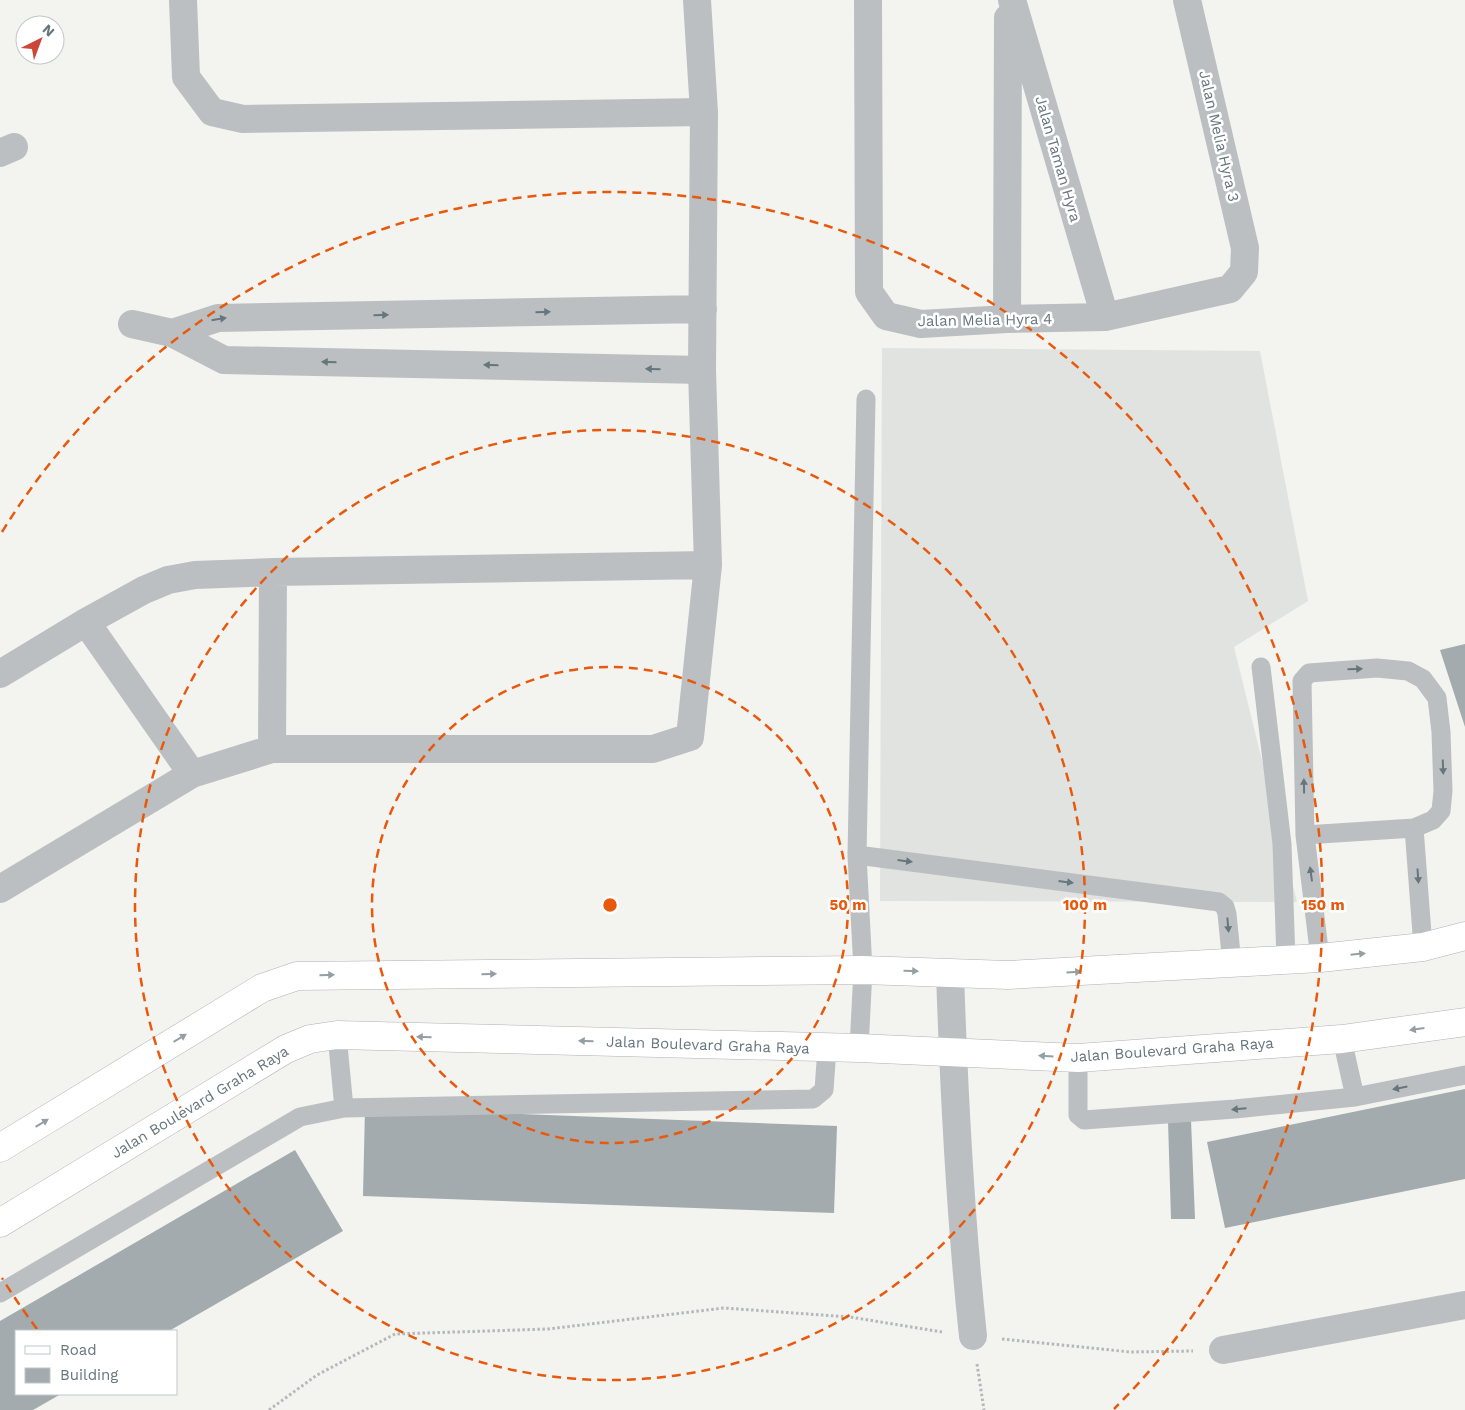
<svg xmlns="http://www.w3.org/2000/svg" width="1465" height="1410" viewBox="0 0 1465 1410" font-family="'Work Sans',sans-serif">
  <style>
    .built { fill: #e1e3e1 }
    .building { fill: #a3abae }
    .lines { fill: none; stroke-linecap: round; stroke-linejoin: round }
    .secondary-casing { stroke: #aeb3b6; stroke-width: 29 }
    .path { stroke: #b5b8ba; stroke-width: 3; stroke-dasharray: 2.5 2.5; stroke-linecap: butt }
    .service { stroke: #bbbfc1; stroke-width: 19 }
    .minor { stroke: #bbbfc1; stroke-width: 28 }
    .secondary { stroke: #fff; stroke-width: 28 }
    .oneway { fill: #66767d }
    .oneway2 { fill: #949fa4 }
    .ring { fill: none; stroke: #e8590c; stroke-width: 2.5; stroke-dasharray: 9 6 }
    .labels { text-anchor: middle; stroke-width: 5; stroke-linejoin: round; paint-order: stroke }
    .street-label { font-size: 15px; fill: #66767d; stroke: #fff }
    .centre { fill: #e8590c; stroke: #fff; stroke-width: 2.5 }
    .ring-label { font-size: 15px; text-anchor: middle; font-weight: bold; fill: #e8590c; stroke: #fff; stroke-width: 5; stroke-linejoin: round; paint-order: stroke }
  </style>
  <rect width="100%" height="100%" fill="#f3f3f0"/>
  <!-- built -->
  <path class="built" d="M882,348L1260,351L1308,601L1234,647L1297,902L880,901Z"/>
  <!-- building -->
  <path class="building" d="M1465,644V727L1440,650Z
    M1465,1089V1179L1225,1228L1207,1142Z
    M365,1108L837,1126L834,1213L363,1196Z
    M1191,1120L1195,1219H1171L1168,1121Z
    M295,1150L343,1231L169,1331H16V1394H61L33,1410H0V1321Z"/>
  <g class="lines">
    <!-- secondary casing -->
    <g class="secondary-casing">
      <path id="secondary" d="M0,1148L262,988L297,976L863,970L1008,975L1320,958L1423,947L1465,936
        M0,1223L286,1049L310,1039L337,1035L859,1048L1078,1058L1342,1039L1465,1022"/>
    </g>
    <!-- path -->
    <path class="path" d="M1002,1339L1130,1352L1193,1351
      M977,1364L984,1410
      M269,1410L317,1375L395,1334L548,1329L724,1308L850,1317L942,1332"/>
    <!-- service -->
    <path class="service" d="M1261,667L1282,844L1286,960
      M1414,828L1423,947
      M1305,835L1414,828L1433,820L1441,811L1443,791L1441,732L1437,698L1423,679L1408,671L1377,668L1309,673L1302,681L1305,835L1320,958
      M857,855L1219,902L1225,907L1227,914L1232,964
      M337,1035L344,1108
      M1342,1039L1355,1097
      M859,1048L863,970L857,855L866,399
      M1078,1058V1115L1084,1120L1235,1109L1355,1097L1465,1075
      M0,1293L300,1117L344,1108L813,1099L824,1090L827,1048"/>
    <!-- minor -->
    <path class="minor" d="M183,0L186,77L212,112L243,119L704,112
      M868,0L869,292L886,316L921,324L1007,319L1105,317L1230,289L1244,272L1245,248L1187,0
      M1012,0L1105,317
      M0,153L14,147
      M1007,319L1008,18
      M132,324L172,333L224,360L702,370
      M172,333L218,318L703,309
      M86,622L192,774
      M0,674L86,622L144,590L168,580L195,575L273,572L708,565
      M272,749L273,572
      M0,889L192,774L272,749H653L690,737L708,565L702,370L704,112L697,0
      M950,973C954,1094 960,1215 973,1336
      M1223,1350L1465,1305"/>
    <!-- secondary -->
    <use href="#secondary" class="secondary"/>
  </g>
  <!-- one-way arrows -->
  <defs><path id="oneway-solid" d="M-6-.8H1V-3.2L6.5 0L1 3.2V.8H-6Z" transform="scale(1.25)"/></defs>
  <g class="oneway">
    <use href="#oneway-solid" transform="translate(543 312) rotate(-1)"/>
    <use href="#oneway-solid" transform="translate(381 315) rotate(-1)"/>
    <use href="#oneway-solid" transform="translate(219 319) rotate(-9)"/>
    <use href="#oneway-solid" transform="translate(329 362) rotate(-179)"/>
    <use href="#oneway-solid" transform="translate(491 365) rotate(-179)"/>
    <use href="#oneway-solid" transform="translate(653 369) rotate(-179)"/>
    <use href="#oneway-solid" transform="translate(1355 669) rotate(-2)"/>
    <use href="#oneway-solid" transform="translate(1443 767) rotate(88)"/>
    <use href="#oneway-solid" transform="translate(1304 786) rotate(-91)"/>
    <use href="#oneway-solid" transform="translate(905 861) rotate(7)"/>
    <use href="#oneway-solid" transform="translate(1311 874) rotate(-98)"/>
    <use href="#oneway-solid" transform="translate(1418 876) rotate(86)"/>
    <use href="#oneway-solid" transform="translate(1066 882) rotate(7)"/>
    <use href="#oneway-solid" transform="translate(1228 925) rotate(85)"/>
    <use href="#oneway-solid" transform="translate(1400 1088) rotate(169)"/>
    <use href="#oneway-solid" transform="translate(1239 1109) rotate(175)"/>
  </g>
  <g class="oneway2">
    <use href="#oneway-solid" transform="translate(1358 954) rotate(-6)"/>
    <use href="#oneway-solid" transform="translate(911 971) rotate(2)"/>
    <use href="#oneway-solid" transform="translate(1074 972) rotate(-3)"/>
    <use href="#oneway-solid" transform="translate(489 974) rotate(-1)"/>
    <use href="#oneway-solid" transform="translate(327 975) rotate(-1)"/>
    <use href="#oneway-solid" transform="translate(1417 1029) rotate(172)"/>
    <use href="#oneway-solid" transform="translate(424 1037) rotate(-178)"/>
    <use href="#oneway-solid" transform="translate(180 1038) rotate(-31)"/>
    <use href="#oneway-solid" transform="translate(586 1041) rotate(-178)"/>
    <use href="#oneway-solid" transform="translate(1046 1056) rotate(-177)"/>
    <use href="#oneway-solid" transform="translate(42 1123) rotate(-31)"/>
  </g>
  <!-- distance rings -->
  <g class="ring">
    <circle cx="610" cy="905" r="238"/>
    <circle cx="610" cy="905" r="475"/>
    <path d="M37 1329A713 713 0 0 1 2 1278M2 532A713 713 0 1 1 1114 1409"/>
  </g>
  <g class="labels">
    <!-- street labels -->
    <g class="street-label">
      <text transform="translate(1219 136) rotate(77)" y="5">Jalan Melia Hyra 3</text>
      <text transform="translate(1058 159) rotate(74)" y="5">Jalan Taman Hyra</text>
      <text transform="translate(985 320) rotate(-1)" y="5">Jalan Melia Hyra 4</text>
      <text transform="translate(708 1045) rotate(2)" y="5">Jalan Boulevard Graha Raya</text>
      <text transform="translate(1172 1050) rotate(-4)" y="5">Jalan Boulevard Graha Raya</text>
      <text transform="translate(200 1102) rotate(-31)" y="5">Jalan Boulevard Graha Raya</text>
    </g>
  </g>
  <circle cx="610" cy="905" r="8" class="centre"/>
  <g class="ring-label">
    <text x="848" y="910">50 m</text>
    <text x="1085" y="910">100 m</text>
    <text x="1323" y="910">150 m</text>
  </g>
  <!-- legend -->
  <rect x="15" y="1330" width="162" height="65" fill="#ffffff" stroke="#c2c8cb"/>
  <rect x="25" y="1346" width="25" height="8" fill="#ffffff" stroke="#c2c8cb"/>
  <text x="60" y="1355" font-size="15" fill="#66767d">Road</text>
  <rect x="25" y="1368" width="25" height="15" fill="#a3abae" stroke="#c2c8cb"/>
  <text x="60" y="1380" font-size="15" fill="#66767d">Building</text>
  <!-- north arrow -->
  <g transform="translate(40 40) rotate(42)"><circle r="24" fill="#ffffff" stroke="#c2c8cb"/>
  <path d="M0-4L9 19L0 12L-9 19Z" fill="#cb4838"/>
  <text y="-8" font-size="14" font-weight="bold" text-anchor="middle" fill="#66767d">N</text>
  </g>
</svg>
